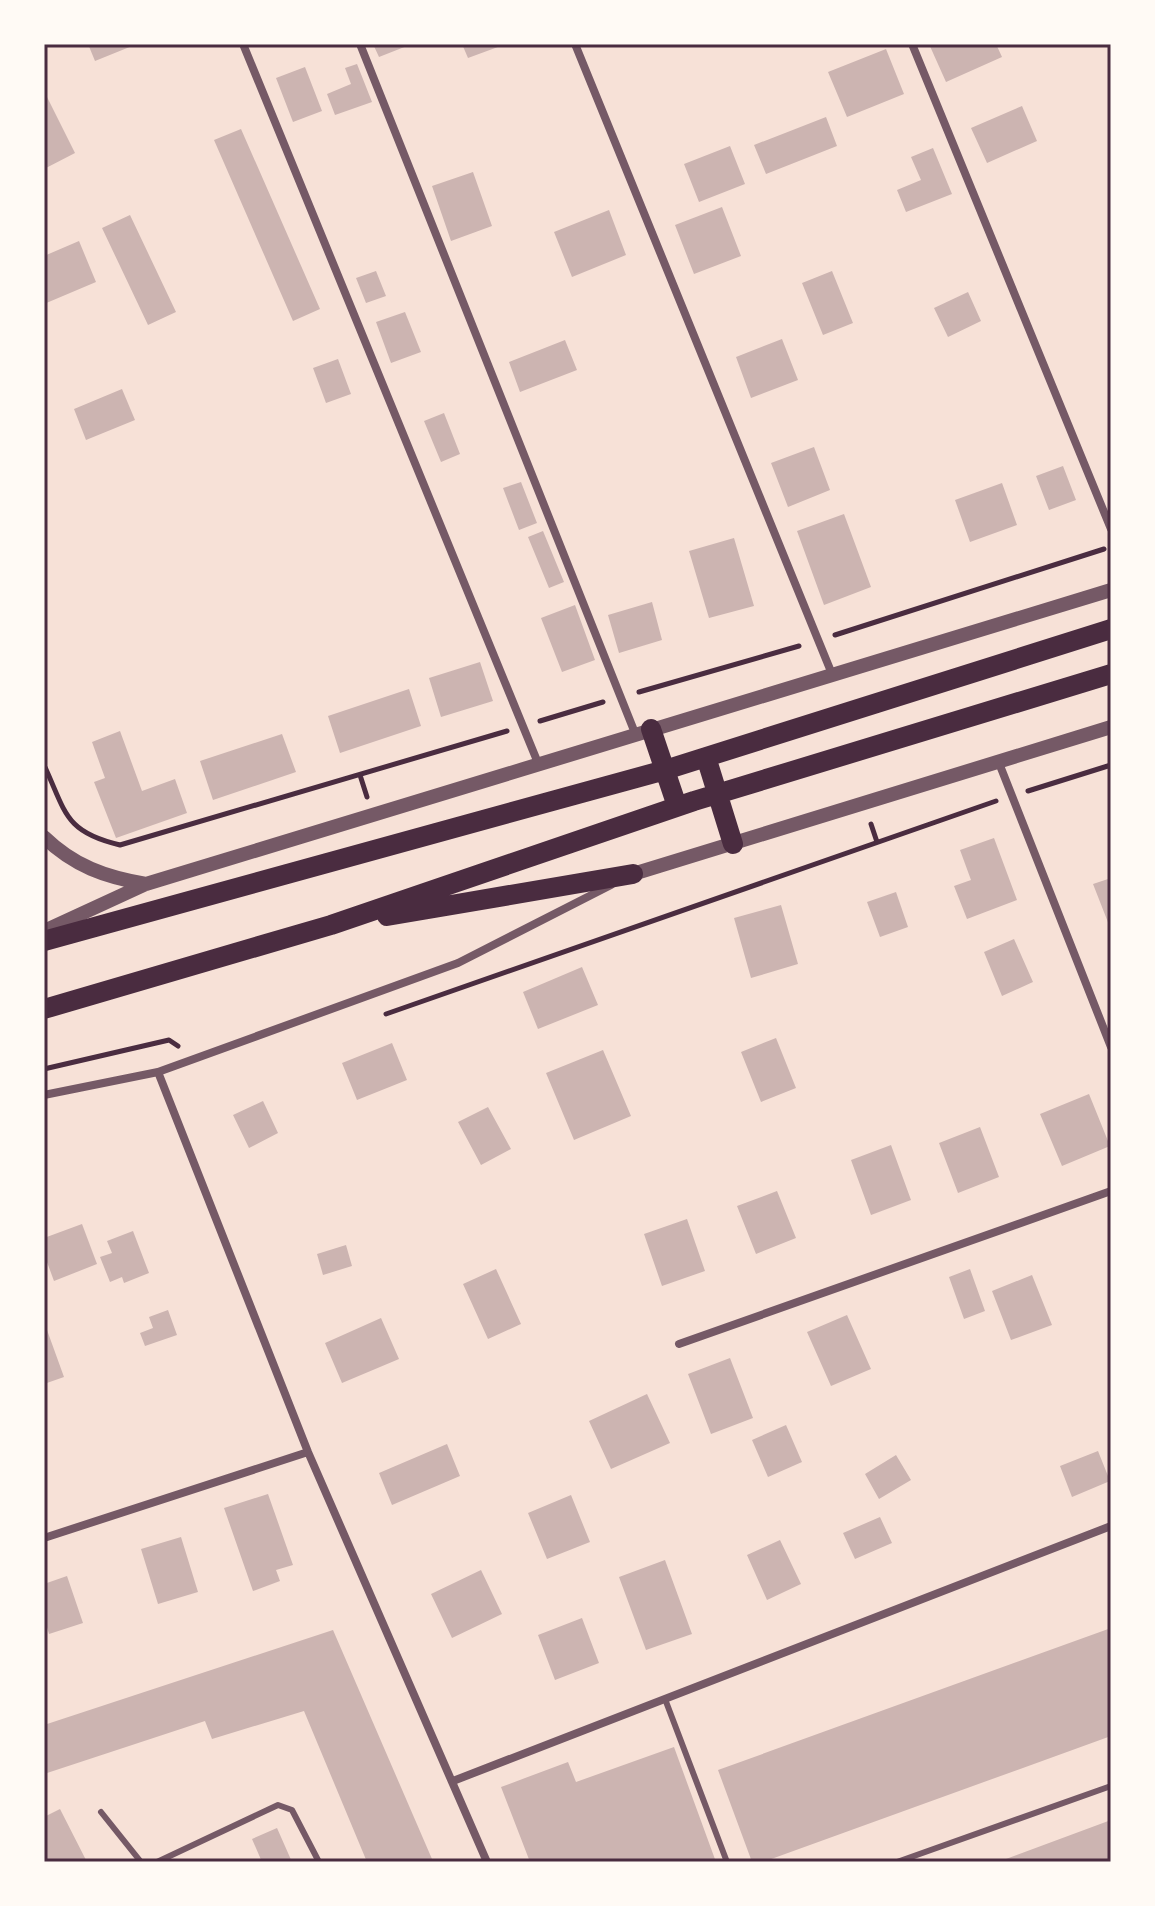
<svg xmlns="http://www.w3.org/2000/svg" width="1155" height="1906" viewBox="0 0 1155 1906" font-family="Barlow,sans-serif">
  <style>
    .building { fill: #ccb4b1 }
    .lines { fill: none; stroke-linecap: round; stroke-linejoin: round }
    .path { stroke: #4a2c40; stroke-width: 5 }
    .service { stroke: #755966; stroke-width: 6 }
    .minor { stroke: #755966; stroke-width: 8 }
    .tertiary { stroke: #755966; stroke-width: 14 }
    .primary { stroke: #4a2c40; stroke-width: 20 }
    .neatline { fill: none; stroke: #4a2c40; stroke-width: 3 }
  </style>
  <rect width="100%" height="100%" fill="#f7e1d7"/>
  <!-- building -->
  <path class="building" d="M88,44H137L95,61Z
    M373,44H412L379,57Z
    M462,44H506L468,58Z
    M929,44H996L1002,57L946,82Z
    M886,49L904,94L847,117L828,72Z
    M357,64L372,102L335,115L327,94L351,84L345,68Z
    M305,67L322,111L293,122L276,78Z
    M44,91L75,153L44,169Z
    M1022,106L1037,141L987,163L971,128Z
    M826,117L837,146L766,174L754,145Z
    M241,129L320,309L293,321L214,140Z
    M730,146L745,184L699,202L684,164Z
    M933,148L952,194L906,212L897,190L921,180L911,157Z
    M473,172L492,226L451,241L432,186Z
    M722,207L741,256L694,274L675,225Z
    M609,210L626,255L572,277L554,232Z
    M130,215L176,312L148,325L102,228Z
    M79,241L96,282L44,304V256Z
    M376,271L386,296L366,303L356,278Z
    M832,271L853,323L823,335L802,283Z
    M968,292L981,321L948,337L934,308Z
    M405,312L421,352L391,363L376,322Z
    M782,339L798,380L751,398L736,357Z
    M565,340L577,370L520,392L509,362Z
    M338,359L351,394L326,403L313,368Z
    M122,389L135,420L86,440L74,409Z
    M444,413L460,454L441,462L424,421Z
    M814,447L830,490L788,507L771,463Z
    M1063,466L1076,500L1049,510L1036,476Z
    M521,482L537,523L519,530L503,488Z
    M1002,483L1017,525L970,542L955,500Z
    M844,514L871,587L824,605L797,531Z
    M543,531L564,582L549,588L528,537Z
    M734,538L754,606L709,618L689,551Z
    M652,602L662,640L619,653L608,615Z
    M575,605L595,660L562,672L541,618Z
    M480,662L493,701L441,717L429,678Z
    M409,689L421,726L340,753L328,716Z
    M120,731L142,791L175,779L187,813L116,838L94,782L105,778L92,742Z
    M282,734L296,772L213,800L200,761Z
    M994,838L1017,900L967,919L954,886L971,880L960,850Z
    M1111,878V930L1093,884Z
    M896,892L908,927L880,937L867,902Z
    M781,905L798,964L751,978L734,918Z
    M1014,939L1033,982L1002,996L984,952Z
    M582,967L598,1005L538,1029L523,992Z
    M776,1038L796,1088L761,1102L741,1052Z
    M392,1043L407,1080L357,1100L342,1063Z
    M603,1050L631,1116L574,1140L546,1073Z
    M1089,1094L1110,1146L1062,1166L1040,1114Z
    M263,1101L278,1133L249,1148L233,1115Z
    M488,1107L511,1149L481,1165L458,1122Z
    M980,1127L999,1177L958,1193L939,1143Z
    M891,1145L911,1200L871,1215L851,1160Z
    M777,1191L796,1238L756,1254L737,1206Z
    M687,1219L705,1271L662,1286L644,1234Z
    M82,1224L97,1264L54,1281L44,1254V1238Z
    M133,1231L149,1273L124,1283L122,1277L110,1282L100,1257L112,1253L107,1241Z
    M346,1245L352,1266L323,1275L317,1254Z
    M496,1269L521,1324L488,1339L463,1284Z
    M970,1269L985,1311L964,1319L949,1277Z
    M1032,1275L1052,1325L1011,1340L992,1291Z
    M168,1310L177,1335L145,1346L140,1333L153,1328L149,1317Z
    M847,1315L871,1369L831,1386L807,1332Z
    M381,1318L399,1359L342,1383L325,1343Z
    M47,1330L64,1377L44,1384V1332Z
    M730,1358L753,1418L711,1434L688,1374Z
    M647,1394L670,1443L611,1469L589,1421Z
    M786,1425L802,1462L768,1477L752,1440Z
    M447,1444L460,1476L392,1505L379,1473Z
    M1098,1451L1110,1481L1072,1497L1060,1466Z
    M896,1455L911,1480L879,1499L865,1474Z
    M268,1494L293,1565L276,1570L280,1581L253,1591L224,1508Z
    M571,1495L590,1542L547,1559L528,1513Z
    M880,1517L892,1543L855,1559L843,1533Z
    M181,1537L198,1592L158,1604L141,1549Z
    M780,1540L801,1584L767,1600L747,1555Z
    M665,1560L692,1634L646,1650L619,1577Z
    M481,1570L502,1614L452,1638L431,1594Z
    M67,1576L83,1623L49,1634L44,1617V1584Z
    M582,1618L599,1663L555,1680L538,1635Z
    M1111,1628V1736L763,1862H752L718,1770Z
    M333,1630L432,1859L367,1862L304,1711L212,1739L205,1721L44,1774V1725Z
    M674,1747L716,1862H530L501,1787L568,1762L576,1782Z
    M60,1809L87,1862H44V1817Z
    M1111,1820V1862H998Z
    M277,1828L292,1862H262L252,1839Z"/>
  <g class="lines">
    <!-- path -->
    <path class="path" d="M835,635L1104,549
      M639,692L799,646
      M540,721L603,702
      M44,765C66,812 64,832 120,845L507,731
      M360,775L367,797
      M1028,791L1111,765
      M871,824L877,842
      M386,1014L996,801
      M44,1069L169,1040L178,1046"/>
    <!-- service -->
    <path class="service" d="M665,1699L727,1862
      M101,1812L141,1862
      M157,1862L278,1805L292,1810L319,1862
      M897,1862L1111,1786"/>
    <!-- minor -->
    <path class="minor" d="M243,44L538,763
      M360,44L635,733
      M575,44L832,674
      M912,44L1111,529
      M999,763L1111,1047
      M158,1072L308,1452L487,1862
      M44,1095L158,1072L458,963L611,885
      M679,1344L1111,1191
      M44,1538L308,1452
      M453,1781L1111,1526"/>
    <!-- tertiary -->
    <path class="tertiary" d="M44,837C74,866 105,877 146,884
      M633,874L1111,727
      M44,931L146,884L1111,590"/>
    <!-- primary -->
    <path class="primary" d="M651,729L677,806
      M706,757L733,844
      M387,916L633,874
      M44,941L665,770L1111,629
      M44,1009L331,925L694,801L1111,674"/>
  </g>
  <!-- border -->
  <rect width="1155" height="1906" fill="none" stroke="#fffaf5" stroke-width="92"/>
  <rect x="46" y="46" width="1063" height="1814" class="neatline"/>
</svg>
